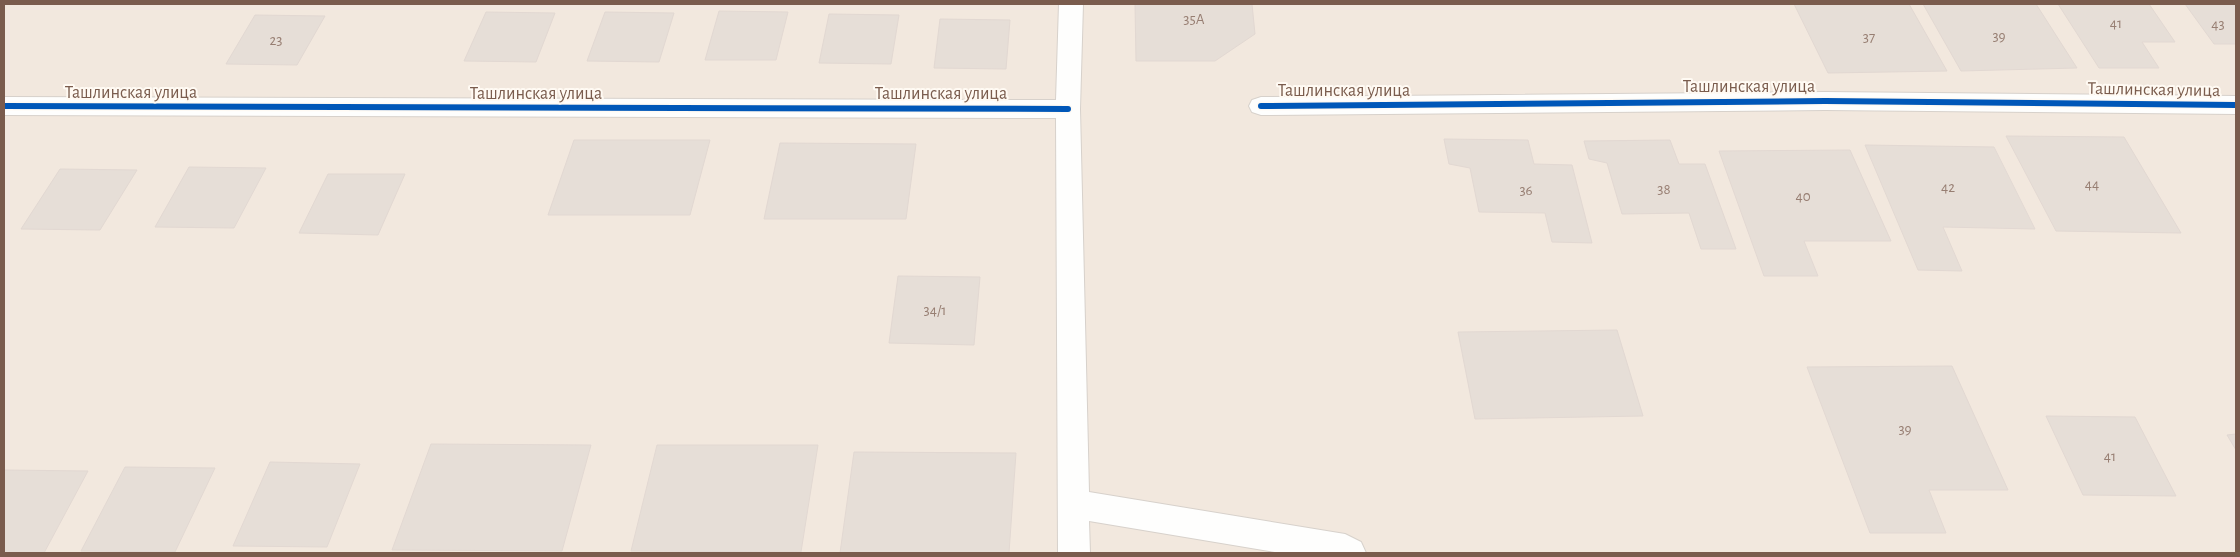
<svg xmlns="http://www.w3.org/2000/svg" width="2240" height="557" viewBox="0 0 2240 557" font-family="'Alegreya Sans',sans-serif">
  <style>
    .residential { fill: #f2e8de }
    .building { fill: #e6ded7; stroke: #e2d8d2 }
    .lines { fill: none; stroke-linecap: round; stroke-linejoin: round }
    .minor-casing { stroke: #d7d1cb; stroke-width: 2 }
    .minor { fill: #fefefd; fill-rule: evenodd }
    .cycleway-casing { stroke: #fffaf3; stroke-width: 9 }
    .cycleway { stroke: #0057b8; stroke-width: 6 }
    .labels { text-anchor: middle; stroke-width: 4; stroke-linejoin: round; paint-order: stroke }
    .number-label { font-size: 15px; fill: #977e72 }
    .street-label { font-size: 18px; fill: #7a5c4d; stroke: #fffaf3 }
  </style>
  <rect width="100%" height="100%" fill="#f9f5f0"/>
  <!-- residential -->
  <path class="residential" d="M4,4H2236V553H4Z"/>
  <!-- building -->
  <path class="building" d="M1135,4H1252L1255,34L1215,61H1136Z
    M1794,4H1909L1947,71L1828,73Z
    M1923,4H2036L2077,68L1961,71Z
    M2058,4H2149L2175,42H2142L2159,68H2099Z
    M2185,4H2236V44H2214Z
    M719,11L788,12L776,60H705Z
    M486,12L555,13L536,62L464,61Z
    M605,12L674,13L659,62L587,61Z
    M829,14L899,15L891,64L819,63Z
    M255,15L325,16L297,65L226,64Z
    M940,19L1010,20L1006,69L934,68Z
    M2006,136L2124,137L2181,233L2056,231Z
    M1444,139L1528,140L1534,164L1572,165L1592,243L1552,242L1545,213L1479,212L1470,168L1449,164Z
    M574,140H710L690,215H548Z
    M1670,140L1679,164H1705L1736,249H1701L1689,213L1622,214L1607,163L1589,159L1584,141Z
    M780,143L916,144L906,219H764Z
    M1865,145L1994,147L2035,229L1943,227L1962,271L1918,270Z
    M1850,150L1891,241H1804L1818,276H1764L1719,151Z
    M189,167L266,168L234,228L155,227Z
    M60,169L137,170L100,230L21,229Z
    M328,174H405L378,235L299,233Z
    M898,276L980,277L974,345L889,343Z
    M1617,330L1643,416L1475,419L1458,332Z
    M1952,366L2008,490H1929L1946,533H1870L1807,367Z
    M2046,416L2135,417L2176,496L2083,495Z
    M2236,434V450L2227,435Z
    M431,444L591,445L562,551L392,550Z
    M657,445H818L801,552L631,551Z
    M854,452L1016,453L1009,553H840Z
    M270,462L360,464L327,547L233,546Z
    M125,467L215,468L175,552L81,551Z
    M4,470L88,471L44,553H4Z"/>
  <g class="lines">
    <!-- minor casing -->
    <g class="minor-casing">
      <path id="minor" d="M1059,4H1083L1080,109L1089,492L1345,534L1361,542L1366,553H1281L1089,521L1090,553H1058L1056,118L4,115V97L1056,100Z
        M1825,92L2236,96V114L1825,110L1261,115L1252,112L1249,106L1252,100L1261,97Z"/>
    </g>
    <!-- minor -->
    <use href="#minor" class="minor"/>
    <!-- cycleway casing -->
    <g class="cycleway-casing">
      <path id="cycleway" d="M4,106L1068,109
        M1261,106L1825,101L2236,105"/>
    </g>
    <!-- cycleway -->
    <use href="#cycleway" class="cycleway"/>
  </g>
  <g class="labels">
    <!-- number labels -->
    <g class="number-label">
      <text x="1194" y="24">35А</text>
      <text x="2116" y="28">41</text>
      <text x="2218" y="29">43</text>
      <text x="1999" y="41">39</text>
      <text x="1869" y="42">37</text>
      <text x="276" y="45">23</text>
      <text x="2092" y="189">44</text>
      <text x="1948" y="192">42</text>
      <text x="1664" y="194">38</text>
      <text x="1526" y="195">36</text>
      <text x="1803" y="201">40</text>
      <text x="935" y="315">34/1</text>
      <text x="1905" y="434">39</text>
      <text x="2110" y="461">41</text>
    </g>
    <!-- street labels -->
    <g class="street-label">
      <text x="1749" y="92">Ташлинская улица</text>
      <text transform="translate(2154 89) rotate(1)" y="6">Ташлинская улица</text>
      <text x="1344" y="96">Ташлинская улица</text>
      <text x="131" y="98">Ташлинская улица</text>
      <text x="536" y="99">Ташлинская улица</text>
      <text x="941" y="99">Ташлинская улица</text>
    </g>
  </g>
  <!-- border -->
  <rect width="2240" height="557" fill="none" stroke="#7a5c4d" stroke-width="10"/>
</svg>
